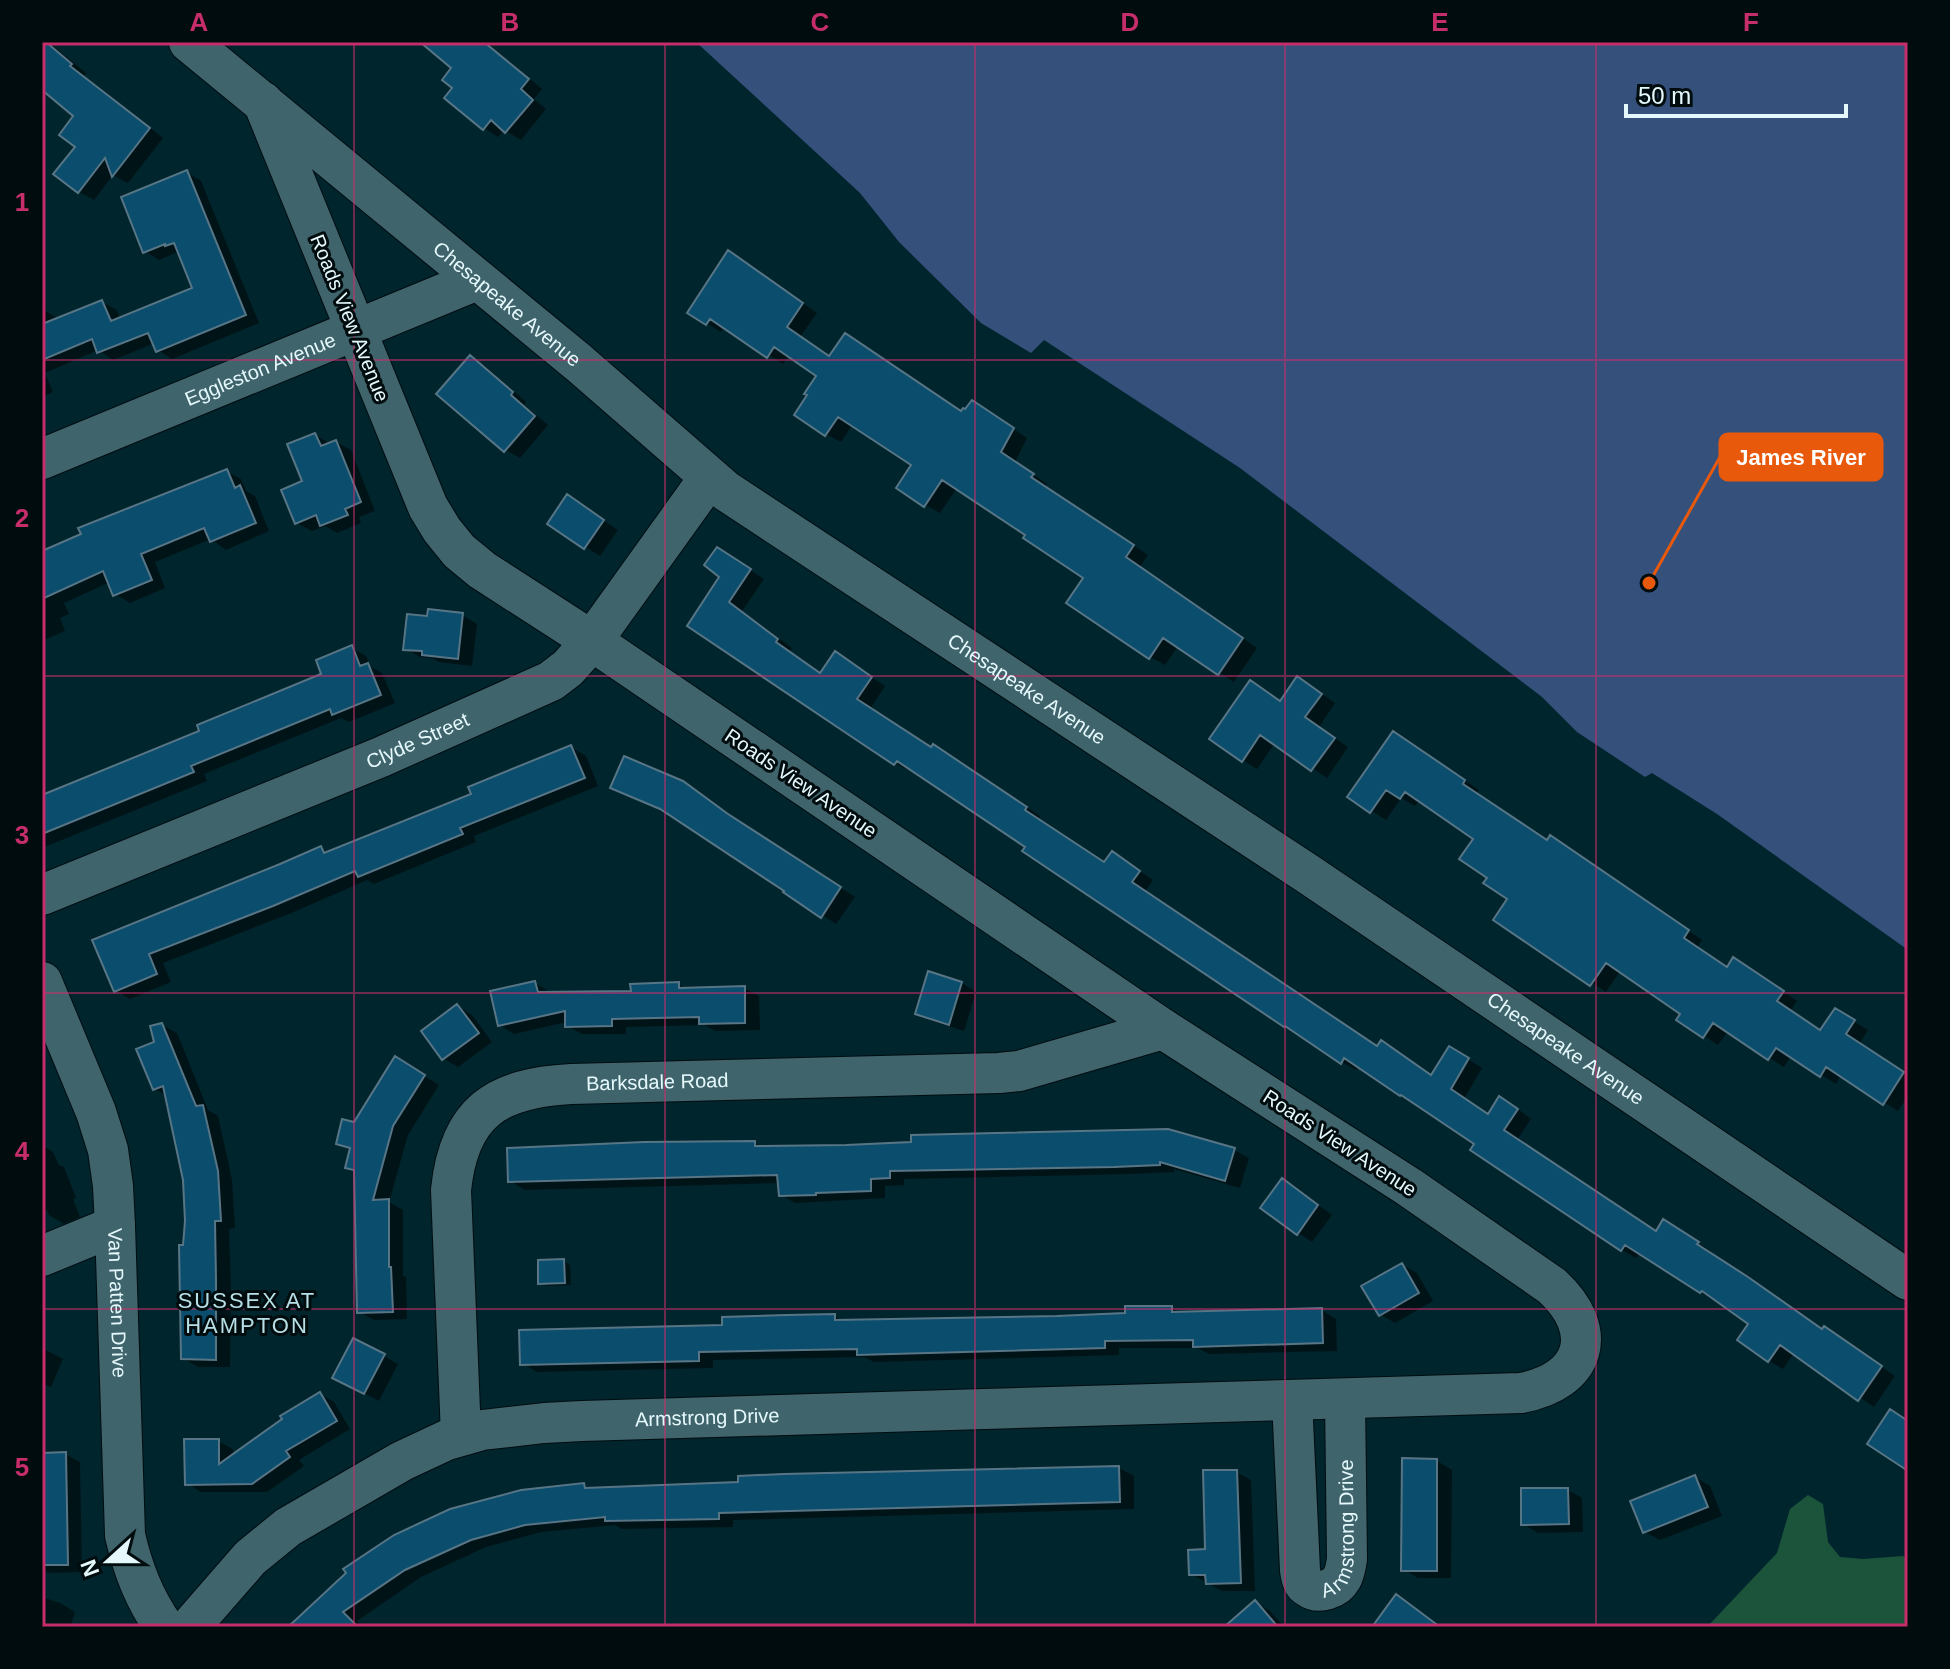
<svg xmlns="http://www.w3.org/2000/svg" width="1950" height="1669" viewBox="0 0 1950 1669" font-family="Arial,sans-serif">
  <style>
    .green { fill: #1c533b }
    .water { fill: #36507c }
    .shadow { fill: #0007 }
    .building { fill: #0a4d6c; stroke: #587586; stroke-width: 2 }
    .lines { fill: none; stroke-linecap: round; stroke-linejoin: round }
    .minor-casing { stroke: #000d12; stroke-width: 42 }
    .minor { stroke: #40646b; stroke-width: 40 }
    .grid { fill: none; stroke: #c62e6b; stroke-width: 2; stroke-opacity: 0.55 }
    .labels { text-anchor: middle; stroke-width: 6; stroke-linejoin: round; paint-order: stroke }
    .street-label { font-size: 20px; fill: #e5f9fd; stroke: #010c0f }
    .neighbourhood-label { font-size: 22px; letter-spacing: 2px; fill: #b7dfe6; stroke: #010c0f }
    .leader { fill: none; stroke: #e8590c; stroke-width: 3 }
    .callout-dot { fill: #e8590c; stroke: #010c0f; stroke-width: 3 }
    .callout { fill: #e8590c; stroke: #e8590c; stroke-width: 3 }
    .callout-label { font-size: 22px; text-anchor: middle; font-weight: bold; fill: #fff }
    .neatline { fill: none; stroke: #c62e6b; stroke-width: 3 }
    .grid-label { font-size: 26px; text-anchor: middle; font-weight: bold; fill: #c62e6b }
  </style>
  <rect width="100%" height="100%" fill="#00252c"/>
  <!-- green -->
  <path class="green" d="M1808,1495L1823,1504L1828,1542L1840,1557L1863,1559L1903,1556L1908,1559V1627H1707L1777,1553L1790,1509Z"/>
  <!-- water -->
  <path class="water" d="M696,42H1908V950L1717,814L1652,773L1645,777L1577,732L1542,697L1240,468L1044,340L1031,353L981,323L899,242L860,193Z"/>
  <!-- shadow -->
  <path class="shadow" d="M42,42L52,45L86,73L84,76L163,138L128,183L113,175L94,200L79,192L76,115L42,88Z
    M423,42H486L542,89L534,99L546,109L521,140L504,130L498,137L484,128L455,88L454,68Z
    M186,172L201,181L259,323L172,359L158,350L155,343L113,360L98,350L45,373L53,392L42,397V309L59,319L102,302L117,310L120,319L195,289L180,251L159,260L145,251Z
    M743,261L817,313L800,337L830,357L962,412L987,411L1027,438L1015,462L1047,484L1045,487L1148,555L1140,567L1257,648L1234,682L1178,646L1165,665L1150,657L1086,577L1028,534L957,488L940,513L925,505L898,487L914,464L853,424L841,442L826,434L819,375L789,355L783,364L725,327L721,332L689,312Z
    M470,358L485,366L526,402L524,405L548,425L520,458L506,450Z
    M315,435L331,444L336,442L351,450L375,511L359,517L361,523L337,533L325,526L312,531L297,523Z
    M226,471L241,479L246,491L255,496L269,531L226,550L211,539L155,562L165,588L130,603L115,594L110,582L64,603L69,614L60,618L65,631L42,641V553Z
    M582,506L618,530L600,556L550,524Z
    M732,558L764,579L742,611L792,648L789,652L821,674L849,662L885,686L870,709L932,749L948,755L1040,816L1038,820L1105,864L1126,862L1153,880L1145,892L1379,1048L1432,1076L1450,1048L1482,1068L1464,1099L1489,1116L1514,1106L1531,1119L1517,1140L1657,1233L1678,1230L1712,1252L1710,1254L1763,1288L1824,1330L1839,1337L1895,1376L1874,1407L1794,1353L1783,1369L1769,1361L1739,1340L1751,1324L1640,1252L1636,1258L1622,1250L1473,1150L1477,1144L1359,1066L1356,1070L1342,1062L1028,846L912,768L910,771L895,763L690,626Z
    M462,615L477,624L472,666L439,662L431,658L420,657L405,648L429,618Z
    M351,648L366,656L371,667L382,673L395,703L349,722L341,718L204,774L207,781L42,848V797L201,732L324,675Z
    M1312,687L1335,703L1319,727L1348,747L1327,778L1275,743L1257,769L1243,760L1281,702Z
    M1408,742L1479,790L1477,794L1548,842L1566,846L1702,940L1697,948L1728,969L1748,968L1797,1001L1790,1011L1821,1032L1850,1019L1868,1030L1859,1044L1908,1076V1096L1898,1111L1841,1075L1836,1084L1791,1056L1784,1067L1728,1031L1718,1045L1704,1036L1683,1014L1620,971L1606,992L1496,920L1510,899L1490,878L1476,839L1420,800L1415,806L1401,798L1386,820L1350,797Z
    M571,747L586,756L598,786L474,836L476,842L374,884L367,880L289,914L163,963L171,982L130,999L115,990L95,941L321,848L329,853L474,795Z
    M613,787L698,792L743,825L855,897L836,924L671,814L628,795Z
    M535,983L550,992L633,993L678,984L688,990L744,988L759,996L760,1030L716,1031L704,1025L626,1027V1034H582L567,1026V1022L514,1034L500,1025Z
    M962,983L976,992L964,1031L932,1021L917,1013Z
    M457,1006L472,1015L492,1042L458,1067L443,1058Z
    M162,1025L177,1033L208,1110L218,1116L232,1180L235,1228L229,1229L231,1290L230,1367H198L183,1358L185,1247L187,1221L184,1180L167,1096L155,1089L156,1043Z
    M396,1059L439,1085L408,1135L389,1202L403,1210V1276L406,1277L407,1319L374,1320L359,1312L356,1172L347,1167L351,1151L338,1143L355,1124Z
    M1168,1131L1234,1150L1249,1158L1240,1188L1174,1169V1172L1130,1174L904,1179V1185L885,1186V1198L795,1203L781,1195L779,1183L525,1190L510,1181L755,1143L763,1148L846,1147Z
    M42,1145L53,1152L59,1165L64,1167L76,1198L73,1199L80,1217L64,1224L49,1215L47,1210L42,1212Z
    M1297,1189L1332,1215L1312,1242L1298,1233Z
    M564,1261L570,1265L571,1285L547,1286L540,1282Z
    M1402,1265L1417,1273L1433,1301L1395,1323L1380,1314Z
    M1171,1308L1182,1314L1321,1310L1336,1319L1337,1351L1209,1354L1198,1348H1119V1355L874,1362L864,1357L713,1360V1368L537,1372L522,1363L724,1327L834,1316L844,1322L1127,1314Z
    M42,1348L63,1359L51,1387L42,1384Z
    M384,1356L398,1364L379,1401L349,1385Z
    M320,1394L334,1402L350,1429L299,1460L304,1466L267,1492H201L187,1483L218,1441L233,1449V1457Z
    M65,1454L80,1462L82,1572L49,1573L42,1568V1455Z
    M1437,1461L1452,1470L1451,1578H1418L1403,1569Z
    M1119,1468L1134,1476V1509L733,1520V1527L622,1529L615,1525L541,1532L486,1547L421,1577L357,1621L362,1627H291L349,1573L584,1485L591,1490Z
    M1236,1472L1251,1480L1255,1591H1222L1191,1574L1207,1551Z
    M1695,1477L1710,1486L1722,1516L1660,1540L1645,1532Z
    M1568,1490L1582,1498L1583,1532L1538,1533L1523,1524Z
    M42,1597L60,1603L75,1612L70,1627H42Z
    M1256,1602L1270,1611L1284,1627H1236Z"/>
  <!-- building -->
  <path class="building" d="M42,42H46L72,64L70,66L150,128L112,177L105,158L78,193L53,174L75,147L59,135L73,116L42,90Z
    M420,42H484L529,79L521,89L533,100L505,133L491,120L483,130L444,98L452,88L442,80L451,68Z
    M187,170L246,315L156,352L148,333L97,353L92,339L42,360V324L102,300L111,321L192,288L174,243L165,246V244L143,253L121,197Z
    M728,250L803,303L787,327L829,356L845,333L961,411L963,408L965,409L972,400L1014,428L1001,452L1034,474L1031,477L1134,545L1126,557L1243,638L1218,675L1163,638L1149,659L1066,603L1083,578L1023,538L1025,535L942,480L924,507L896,488L911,465L838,417L825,436L794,415L807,395L804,394L816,376L774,347L767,358L710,319L706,325L687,313Z
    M470,355L513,392L511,395L535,416L504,452L436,394Z
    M315,433L321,446L336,440L361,502L345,509L348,515L320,526L316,515L295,524L281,490L302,481L287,444Z
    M227,469L235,488L240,485L256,523L210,542L204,528L141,554L152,580L113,596L103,571L42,599V551L81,534L78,528Z
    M567,494L604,520L584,549L547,524Z
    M717,547L751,569L729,602L778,639L776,642L820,673L835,651L872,677L857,699L931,747L933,744L1027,807L1025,810L1104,862L1112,851L1140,871L1132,882L1377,1046L1381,1040L1431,1075L1449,1046L1469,1058L1451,1089L1488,1114L1499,1096L1518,1109L1504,1130L1656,1231L1663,1219L1699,1242L1697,1244L1748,1277L1822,1329L1824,1326L1882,1366L1858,1401L1780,1345L1768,1362L1737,1340L1748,1324L1702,1291L1700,1293L1625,1245L1621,1251L1470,1150L1474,1144L1401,1095L1400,1096L1344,1058L1341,1064L1285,1026L1284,1027L1022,851L1025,847L897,761L894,765L855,739L687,626L719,577L704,565Z
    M428,609L463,613L458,659L422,655V651L403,650L407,614L427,616Z
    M352,645L360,666L368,663L381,695L332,715L330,709L191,766L194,772L42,834V795L199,731L197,725L321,674L316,660Z
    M1297,676L1322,694L1305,717L1335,738L1311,771L1260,735L1242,762L1209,739L1250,680L1280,701Z
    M1393,731L1465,780L1463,784L1547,840L1550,835L1689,930L1684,938L1727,967L1733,957L1784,991L1777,1001L1820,1030L1835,1008L1855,1020L1846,1034L1904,1072L1883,1105L1826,1067L1820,1077L1776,1048L1768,1060L1713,1023L1703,1038L1676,1020L1680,1014L1606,963L1590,986L1493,920L1507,899L1483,883L1487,878L1459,859L1473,839L1405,792L1400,799L1386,790L1370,813L1347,797Z
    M571,745L585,778L460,828L463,834L358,877L355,871L273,906L149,954L157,974L114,992L92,940L280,864L321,846L324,853L471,794L468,787Z
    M624,756L683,781L728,814L841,887L821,918L783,892L784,891L660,809L610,788Z
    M928,971L962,982L949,1025L915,1014Z
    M535,981L538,992L631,991L630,984L679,982V988L745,986V1023L699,1024V1017L612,1019V1026L565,1027V1011L498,1026L490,991Z
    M457,1004L479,1033L442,1060L421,1031Z
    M162,1023L196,1106L203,1105L218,1171L221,1221H215L216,1280V1360L181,1359L179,1245H183L185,1221L183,1180L163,1086L153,1090L136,1049L154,1042L150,1026Z
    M395,1056L425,1075L393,1126L373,1200L389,1199V1267H391L393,1312L357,1313L354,1170L345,1168L350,1148L336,1144L342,1119L354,1122Z
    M1168,1129L1235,1148L1225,1181L1160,1162V1165L1114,1167L890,1171V1178L871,1179V1191L816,1193V1195L779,1196L777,1175L508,1182L507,1148L644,1142L755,1141V1146L846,1145L911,1142V1135Z
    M1282,1178L1318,1205L1297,1235L1260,1208Z
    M564,1259L565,1283L538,1284V1260Z
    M1402,1263L1419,1293L1379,1316L1361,1286Z
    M1125,1306H1172V1312L1322,1308L1323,1343L1193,1347V1340L1105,1341V1348L857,1355V1349L699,1352V1361L520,1365L519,1330L722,1325V1317L787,1315L835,1314V1320L1057,1316L1125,1313Z
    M353,1338L385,1354L364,1394L332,1378Z
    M320,1392L337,1421L286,1451L290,1457L252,1484L185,1485L184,1439H219V1464L282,1419L280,1416Z
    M1890,1409L1908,1421V1471L1867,1444Z
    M66,1452L68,1565H42V1453Z
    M1402,1458L1437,1459V1571H1401Z
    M1119,1466L1120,1502L719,1513V1519L605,1521V1517L525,1525L471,1540L405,1570L343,1612L358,1627H288L346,1573L343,1569L394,1535L450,1509L521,1490L584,1483L585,1488L738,1482V1476L784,1474Z
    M1203,1470H1237L1241,1583L1206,1584L1205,1575H1189L1188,1550L1205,1549Z
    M1695,1475L1708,1507L1643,1533L1630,1501Z
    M1521,1488H1568L1569,1524L1521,1525Z
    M1396,1594L1440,1627H1372Z
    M1255,1600L1278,1627H1224Z"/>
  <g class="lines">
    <!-- minor casing -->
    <g class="minor-casing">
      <g id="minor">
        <path id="s1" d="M189,42L579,363L726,491L1308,874L1908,1280"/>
        <path id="s2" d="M42,459L477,280"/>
        <path id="s3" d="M42,895L381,757L551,681L568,668L592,641L709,478"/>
        <path id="s4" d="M42,982L96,1112L108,1150L113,1186L115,1226L125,1535C133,1570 144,1598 164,1627"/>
        <path d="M42,1256L115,1226"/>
        <path id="s5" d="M1292,1400L1300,1570C1301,1577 1302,1584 1308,1587C1319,1595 1336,1589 1342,1578C1345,1573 1346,1565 1347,1559L1345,1399"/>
        <path id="s6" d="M461,1435L451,1190C459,1112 496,1088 571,1084L999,1073L1019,1071L1163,1029"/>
        <path id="s7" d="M190,1627L250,1558L288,1527L402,1461L447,1440L482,1430L544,1423L582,1421L1521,1393C1586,1381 1601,1331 1552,1286L1409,1187L1163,1029L592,641L482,570L459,551L442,530L428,507L263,102"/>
      </g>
    </g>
    <!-- minor -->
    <use href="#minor" class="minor"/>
  </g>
  <!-- grid -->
  <path class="grid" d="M354,42V1627M665,42V1627M975,42V1627M1285,42V1627M1596,42V1627M42,360H1908M42,676H1908M42,993H1908M42,1309H1908"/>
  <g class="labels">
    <!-- street labels -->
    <g class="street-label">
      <text dy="7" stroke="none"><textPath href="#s1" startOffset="412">Chesapeake Avenue</textPath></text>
      <text transform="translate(350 318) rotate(68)" y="7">Roads View Avenue</text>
      <text dy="7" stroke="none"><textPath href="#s2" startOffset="236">Eggleston Avenue</textPath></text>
      <text dy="7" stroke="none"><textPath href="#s1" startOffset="1060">Chesapeake Avenue</textPath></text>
      <text dy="7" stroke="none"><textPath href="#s3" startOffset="406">Clyde Street</textPath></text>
      <text transform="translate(801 783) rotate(34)" y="7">Roads View Avenue</text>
      <text dy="7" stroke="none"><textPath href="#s1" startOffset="1708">Chesapeake Avenue</textPath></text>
      <text dy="7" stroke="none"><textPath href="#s6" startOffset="512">Barksdale Road</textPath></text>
      <text transform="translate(1340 1143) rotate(33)" y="7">Roads View Avenue</text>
      <text dy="7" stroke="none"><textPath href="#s4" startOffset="334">Van Patten Drive</textPath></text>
      <text dy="7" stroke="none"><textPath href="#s7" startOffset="584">Armstrong Drive</textPath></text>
      <text dy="7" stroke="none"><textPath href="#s5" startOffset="276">Armstrong Drive</textPath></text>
    </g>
    <!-- neighbourhood labels -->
    <g class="neighbourhood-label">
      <text x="247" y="1308">SUSSEX AT<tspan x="247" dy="25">HAMPTON</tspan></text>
    </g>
  </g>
  <!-- callouts -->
  <path class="leader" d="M1649 583L1720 457"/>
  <circle class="callout-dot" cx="1649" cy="583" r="8"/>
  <rect class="callout" x="1720" y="434" width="162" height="46" rx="8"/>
  <g class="callout-label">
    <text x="1801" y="465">James River</text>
  </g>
  <!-- border -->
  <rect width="1950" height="1669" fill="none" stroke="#010c0f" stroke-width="88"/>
  <!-- north arrow -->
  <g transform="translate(108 1561) rotate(249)" stroke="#010c0f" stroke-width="6" paint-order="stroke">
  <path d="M0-6L14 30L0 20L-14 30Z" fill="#e5f9fd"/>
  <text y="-12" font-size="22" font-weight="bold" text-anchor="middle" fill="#e5f9fd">N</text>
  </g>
  <!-- scale -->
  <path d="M1626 104v12h220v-12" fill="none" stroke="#e5f9fd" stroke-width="4"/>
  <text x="1638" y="104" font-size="24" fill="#e5f9fd" stroke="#010c0f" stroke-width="6" paint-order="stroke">50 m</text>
  <rect x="44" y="44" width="1862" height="1581" class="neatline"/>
  <g class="grid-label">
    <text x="199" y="31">A</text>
    <text x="510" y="31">B</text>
    <text x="820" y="31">C</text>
    <text x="1130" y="31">D</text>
    <text x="1440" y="31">E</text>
    <text x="1751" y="31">F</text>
    <text x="22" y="211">1</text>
    <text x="22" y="527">2</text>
    <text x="22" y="844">3</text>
    <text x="22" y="1160">4</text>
    <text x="22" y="1476">5</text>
  </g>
</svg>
